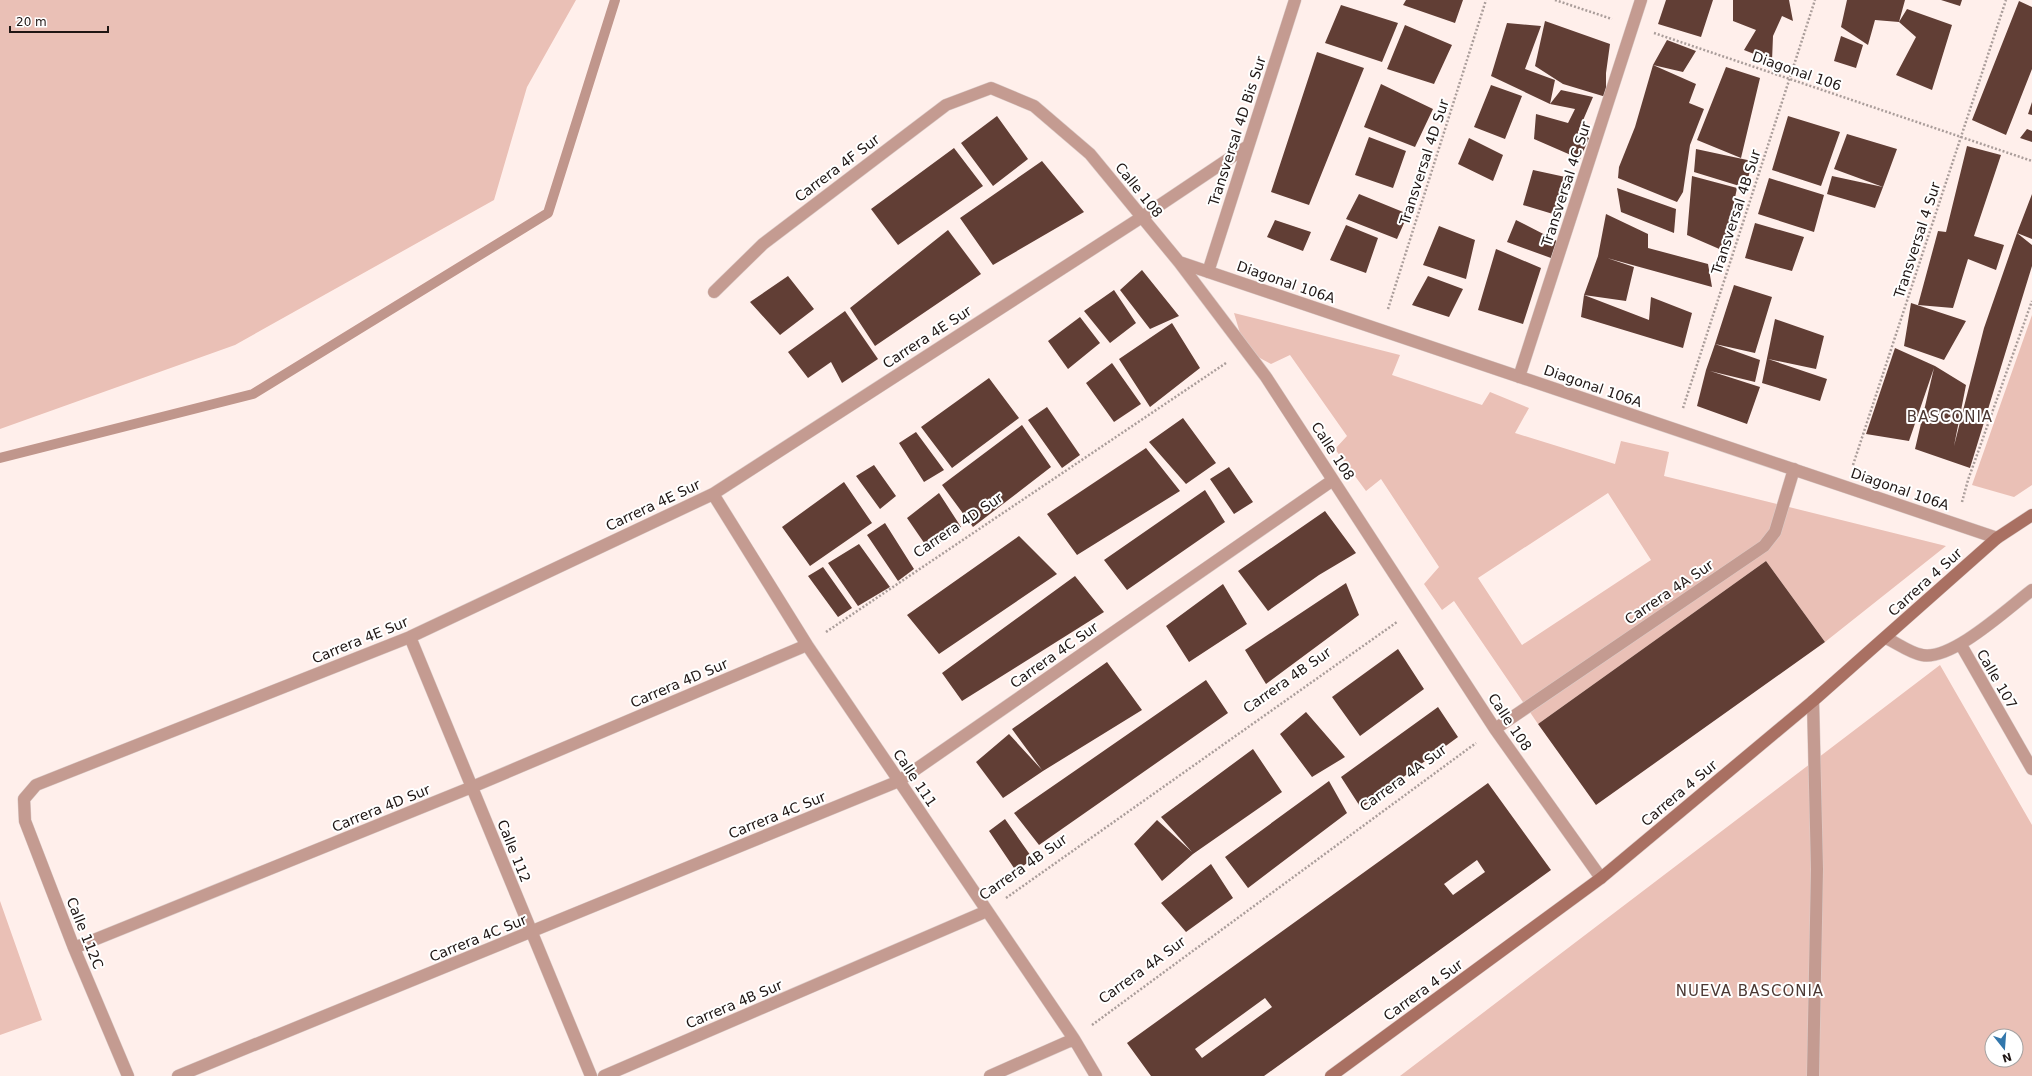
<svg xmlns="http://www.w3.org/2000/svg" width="2032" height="1076" viewBox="0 0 2032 1076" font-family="'DejaVu Sans',sans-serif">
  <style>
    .green { fill: #eac0b6; fill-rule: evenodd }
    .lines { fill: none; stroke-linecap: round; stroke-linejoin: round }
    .stream { stroke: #c0968c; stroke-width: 10 }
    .building { fill: #613e35; fill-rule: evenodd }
    .lane-casing { stroke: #dbccc9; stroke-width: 13 }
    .street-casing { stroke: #dbccc9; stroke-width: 13 }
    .secondary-casing { stroke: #dbccc9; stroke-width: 13 }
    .path { stroke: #aa9d9a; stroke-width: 2.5; stroke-dasharray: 2 2; stroke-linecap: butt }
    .lane { stroke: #c49b91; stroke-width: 12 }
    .street { stroke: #c49b91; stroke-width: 12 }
    .secondary { stroke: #a97062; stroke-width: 12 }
    .labels { text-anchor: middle; stroke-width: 4; stroke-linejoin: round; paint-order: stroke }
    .street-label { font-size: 14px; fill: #1f1614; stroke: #fff }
    .neighbourhood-label { font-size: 15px; letter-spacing: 1px; fill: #4c3934; stroke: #fff }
  </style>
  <rect width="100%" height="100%" fill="#ffefeb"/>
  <!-- green -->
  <path class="green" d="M0,0H576L527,87L494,200L235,345L0,429Z
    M1234,313L1400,355L1392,375L1482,405L1490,392L1529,408L1515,433L1615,464L1621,441L1669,452L1664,476L1946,546L1825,642L1766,561L1538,724L1454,601L1442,610L1424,584L1439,567L1381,479L1366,491L1335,449L1347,436L1290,355L1271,364L1245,350ZM1608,493L1651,560L1522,645L1478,578Z
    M2032,315V485L2014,497L1972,485Z
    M1940,665L2032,825V1076H1400ZM1992,1036H2016V1060H1992Z
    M0,901L42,1020L0,1035Z"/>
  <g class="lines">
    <!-- stream -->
    <path class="stream" d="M0,458L253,394L548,213L615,0"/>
  </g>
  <!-- building -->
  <path class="building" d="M1406,0H1463L1455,23L1403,5Z
    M1666,0H1713L1701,37L1658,24Z
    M1733,0H1789L1793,21L1782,16L1773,36L1772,61L1744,50L1756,30L1733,21Z
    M1847,0H1905L1899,22L1907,9L1952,25L1932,90L1896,75L1916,37L1899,22L1875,20L1868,45L1841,27Z
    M1941,0H1962L1960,6Z
    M2019,1L2032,7V69L2006,135L1972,120Z
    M1341,5L1398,23L1382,62L1325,43Z
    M1545,21L1610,44L1606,73V97L1563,84L1535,66Z
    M1507,23L1541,26L1525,69L1555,80L1550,104L1561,90L1593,97L1578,132L1589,138L1580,159L1534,139L1536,114L1568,123L1575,109L1550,104L1491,76Z
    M1405,25L1452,45L1434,84L1387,69Z
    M1841,36L1863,45L1856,68L1834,61Z
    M1667,40L1696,51L1683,72L1653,65L1696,84L1689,103L1704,109L1690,145L1683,192L1677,202L1618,178L1619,167L1635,127L1653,65Z
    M1317,52L1364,68L1309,205L1271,192Z
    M1726,67L1760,78L1741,158L1697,140Z
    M1381,84L1433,109L1415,147L1364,127Z
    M1491,85L1522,96L1505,139L1474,127Z
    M2032,102V115L2028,114Z
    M997,116L1028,159L993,186L961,143Z
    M1788,116L1840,132L1821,186L1772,170Z
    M2027,129L2032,131V142L2020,138Z
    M1847,134L1897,149L1883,187L1834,169Z
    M1369,137L1406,151L1393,188L1355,175Z
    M1469,138L1503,155L1493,181L1458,164Z
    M1967,146L2001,155L1974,236L2004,245L1996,270L1968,259L1953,308L1918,305L1938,231L1946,232Z
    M954,148L983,186L898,245L871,209Z
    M1696,149L1752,161L1746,188L1694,172Z
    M1042,161L1084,212L993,265L960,218Z
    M1533,170L1570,178L1553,214L1523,205Z
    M1692,176L1737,188L1724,251L1687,235Z
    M1832,176L1883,187L1875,208L1827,194Z
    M1769,178L1824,195L1814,232L1758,214Z
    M1617,188L1676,209L1674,233L1621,212Z
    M1359,194L1408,214L1397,239L1346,219Z
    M2032,194V239L2017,233L2032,245V266L1970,468L1915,449L1934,368L1909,441L1866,434L1895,348L1935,366L1966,385L1954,446L1984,328L2017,233Z
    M1606,214L1648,234V248L1708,264L1712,287L1607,258L1634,267L1626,301L1584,295L1649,320L1651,297L1692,313L1683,348L1581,317L1584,295L1598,256Z
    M1275,220L1311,232L1303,251L1267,237Z
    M1516,220L1557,241L1551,258L1507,242Z
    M1755,223L1804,237L1792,271L1745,258Z
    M1346,225L1378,238L1366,273L1330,260Z
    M1439,226L1475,240L1466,279L1423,265Z
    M948,230L981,274L875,346L850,308Z
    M1496,249L1541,268L1523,324L1478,310Z
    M1142,270L1179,316L1150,329L1120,290Z
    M788,276L814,309L780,335L750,302Z
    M1428,276L1463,289L1449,317L1412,305Z
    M1734,285L1772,297L1755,353L1715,344L1760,360L1755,382L1710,371L1760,387L1747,424L1697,406L1706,370L1715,344Z
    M1114,290L1136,323L1110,343L1084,311Z
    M1911,303L1966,321L1944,360L1904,346Z
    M845,311L878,359L842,383L831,362L808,378L788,352Z
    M1080,317L1100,343L1068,369L1048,341Z
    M1775,319L1824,336L1816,369L1768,359L1827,379L1820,401L1762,383Z
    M1172,323L1200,368L1150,407L1119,359Z
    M1112,363L1141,404L1114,422L1086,383Z
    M989,378L1019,418L952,468L921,427Z
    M1047,407L1080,455L1062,468L1028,420Z
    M1183,418L1216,463L1186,484L1149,442Z
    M1022,425L1051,467L973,527L942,485Z
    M916,432L944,470L924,482L899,443Z
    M1146,448L1180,491L1077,555L1047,514Z
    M874,465L896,496L880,509L856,476Z
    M1229,467L1253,502L1234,514L1210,479Z
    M844,482L872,523L810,566L782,527Z
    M1205,490L1225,522L1127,590L1104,560Z
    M939,493L961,527L929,550L907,518Z
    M1325,511L1356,553L1319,575L1268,611L1238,571Z
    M885,523L914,569L898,581L867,535Z
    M1019,536L1057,574L939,654L907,615Z
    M859,544L890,587L858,606L828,563Z
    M1766,561L1825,642L1596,805L1538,724Z
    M823,567L852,608L838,617L808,576Z
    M1075,576L1104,612L962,701L942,673Z
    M1346,583L1359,615L1266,684L1245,650Z
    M1223,584L1247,624L1189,662L1166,626Z
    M1398,649L1424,689L1360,736L1332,697Z
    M1107,662L1142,710L1043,771L1003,798L976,762L1009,734L1042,770L1012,729Z
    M1206,680L1228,713L1039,845L1014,813Z
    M1438,707L1458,737L1361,808L1341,777Z
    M1306,712L1345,757L1312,777L1280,734Z
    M1253,749L1282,792L1193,854L1162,881L1134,844L1157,820L1192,852L1161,817Z
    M1329,781L1347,813L1248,888L1225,857Z
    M1488,783L1551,870L1264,1076H1151L1127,1043ZM1477,860L1485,872L1453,895L1444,884ZM1265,998L1272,1007L1202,1058L1195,1049Z
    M1005,819L1033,859L1016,871L989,831Z
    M1211,864L1233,898L1186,932L1161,903Z"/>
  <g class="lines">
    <!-- lane casing -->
    <g class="lane-casing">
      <path id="lane" d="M1813,1076L1817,869L1813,701"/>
    </g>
    <!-- street casing -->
    <g class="street-casing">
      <path id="street" d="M1179,262L1997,538
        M1208,272L1295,0
        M714,292L763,244L946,105L991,88L1034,106L1090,154L1179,262L1266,377L1495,729L1601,878
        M1519,377L1641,0
        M713,494L807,645L1074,1039L1096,1076
        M410,637L591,1076
        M1886,638C1897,643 1910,653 1922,655C1952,661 2008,608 2032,590
        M1961,645L2032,769
        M1495,729L1764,546L1775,532L1794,469
        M74,948L472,787L807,645
        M128,1076L74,948L25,821L24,799L36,785L410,637L713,494L1142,217L1248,146
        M178,1076L899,781L1333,480
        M604,1076L987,911
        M990,1076L1074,1039"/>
    </g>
    <!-- secondary casing -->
    <g class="secondary-casing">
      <path id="secondary" d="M1331,1076L1601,878L1813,701L1997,538L2032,515"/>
    </g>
    <!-- path -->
    <path class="path" d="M1555,0L1612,19
      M1654,33L2032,161
      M1388,309L1486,0
      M1683,408L1815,0
      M1853,465L2006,0
      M1962,502L1968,480L2032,301
      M826,632L1226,363
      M1006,898L1397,622
      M1092,1025L1476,743"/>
    <!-- lane -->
    <use href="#lane" class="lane"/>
    <!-- street -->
    <use href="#street" class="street"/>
    <!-- secondary -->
    <use href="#secondary" class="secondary"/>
  </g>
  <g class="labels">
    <!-- street labels -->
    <g class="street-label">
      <text transform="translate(1797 71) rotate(19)" y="5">Diagonal 106</text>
      <text transform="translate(1237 131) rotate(-72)" y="5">Transversal 4D Bis Sur</text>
      <text transform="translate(1424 162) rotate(-72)" y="5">Transversal 4D Sur</text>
      <text transform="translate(837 168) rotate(-37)" y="5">Carrera 4F Sur</text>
      <text transform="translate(1566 184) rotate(-72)" y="5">Transversal 4C Sur</text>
      <text transform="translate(1139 190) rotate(51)" y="5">Calle 108</text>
      <text transform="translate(1736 212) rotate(-72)" y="5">Transversal 4B Sur</text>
      <text transform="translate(1917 240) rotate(-72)" y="5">Transversal 4 Sur</text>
      <text transform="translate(1286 282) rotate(19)" y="5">Diagonal 106A</text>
      <text transform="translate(927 337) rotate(-33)" y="5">Carrera 4E Sur</text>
      <text transform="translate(1593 386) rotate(19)" y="5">Diagonal 106A</text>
      <text transform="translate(1333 451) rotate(57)" y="5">Calle 108</text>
      <text transform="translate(1900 489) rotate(19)" y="5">Diagonal 106A</text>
      <text transform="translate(653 505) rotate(-25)" y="5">Carrera 4E Sur</text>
      <text transform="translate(958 525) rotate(-34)" y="5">Carrera 4D Sur</text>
      <text transform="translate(1925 582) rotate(-42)" y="5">Carrera 4 Sur</text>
      <text transform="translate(1669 592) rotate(-34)" y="5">Carrera 4A Sur</text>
      <text transform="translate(360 640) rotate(-22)" y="5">Carrera 4E Sur</text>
      <text transform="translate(1054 655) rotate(-35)" y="5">Carrera 4C Sur</text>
      <text transform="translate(1997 679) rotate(60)" y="5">Calle 107</text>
      <text transform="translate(1287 680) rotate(-35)" y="5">Carrera 4B Sur</text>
      <text transform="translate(679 683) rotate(-23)" y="5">Carrera 4D Sur</text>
      <text transform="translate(1510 722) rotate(56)" y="5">Calle 108</text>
      <text transform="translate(915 778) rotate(56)" y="5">Calle 111</text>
      <text transform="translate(1403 778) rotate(-36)" y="5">Carrera 4A Sur</text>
      <text transform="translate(1679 793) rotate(-40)" y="5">Carrera 4 Sur</text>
      <text transform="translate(381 808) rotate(-22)" y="5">Carrera 4D Sur</text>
      <text transform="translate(777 815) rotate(-22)" y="5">Carrera 4C Sur</text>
      <text transform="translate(514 851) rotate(68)" y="5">Calle 112</text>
      <text transform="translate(1023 867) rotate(-35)" y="5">Carrera 4B Sur</text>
      <text transform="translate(85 933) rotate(68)" y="5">Calle 112C</text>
      <text transform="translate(478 938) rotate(-22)" y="5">Carrera 4C Sur</text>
      <text transform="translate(1142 970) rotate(-36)" y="5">Carrera 4A Sur</text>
      <text transform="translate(1423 990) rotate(-36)" y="5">Carrera 4 Sur</text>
      <text transform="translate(734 1004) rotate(-23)" y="5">Carrera 4B Sur</text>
    </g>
    <!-- neighbourhood labels -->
    <g class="neighbourhood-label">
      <text x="1950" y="422">BASCONIA</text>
      <text x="1750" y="996">NUEVA BASCONIA</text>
    </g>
  </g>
  <!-- north arrow -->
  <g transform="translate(2004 1048) rotate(163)"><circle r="19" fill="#ffffff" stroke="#a5a2a1"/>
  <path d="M0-3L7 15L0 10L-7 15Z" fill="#3277ac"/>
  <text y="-6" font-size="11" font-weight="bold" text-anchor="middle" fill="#1f1614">N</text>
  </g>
  <!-- scale -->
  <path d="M10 26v6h98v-6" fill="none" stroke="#1f1614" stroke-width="2"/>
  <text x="16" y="26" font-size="12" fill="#1f1614" stroke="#ffffff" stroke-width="3" paint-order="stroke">20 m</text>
</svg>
